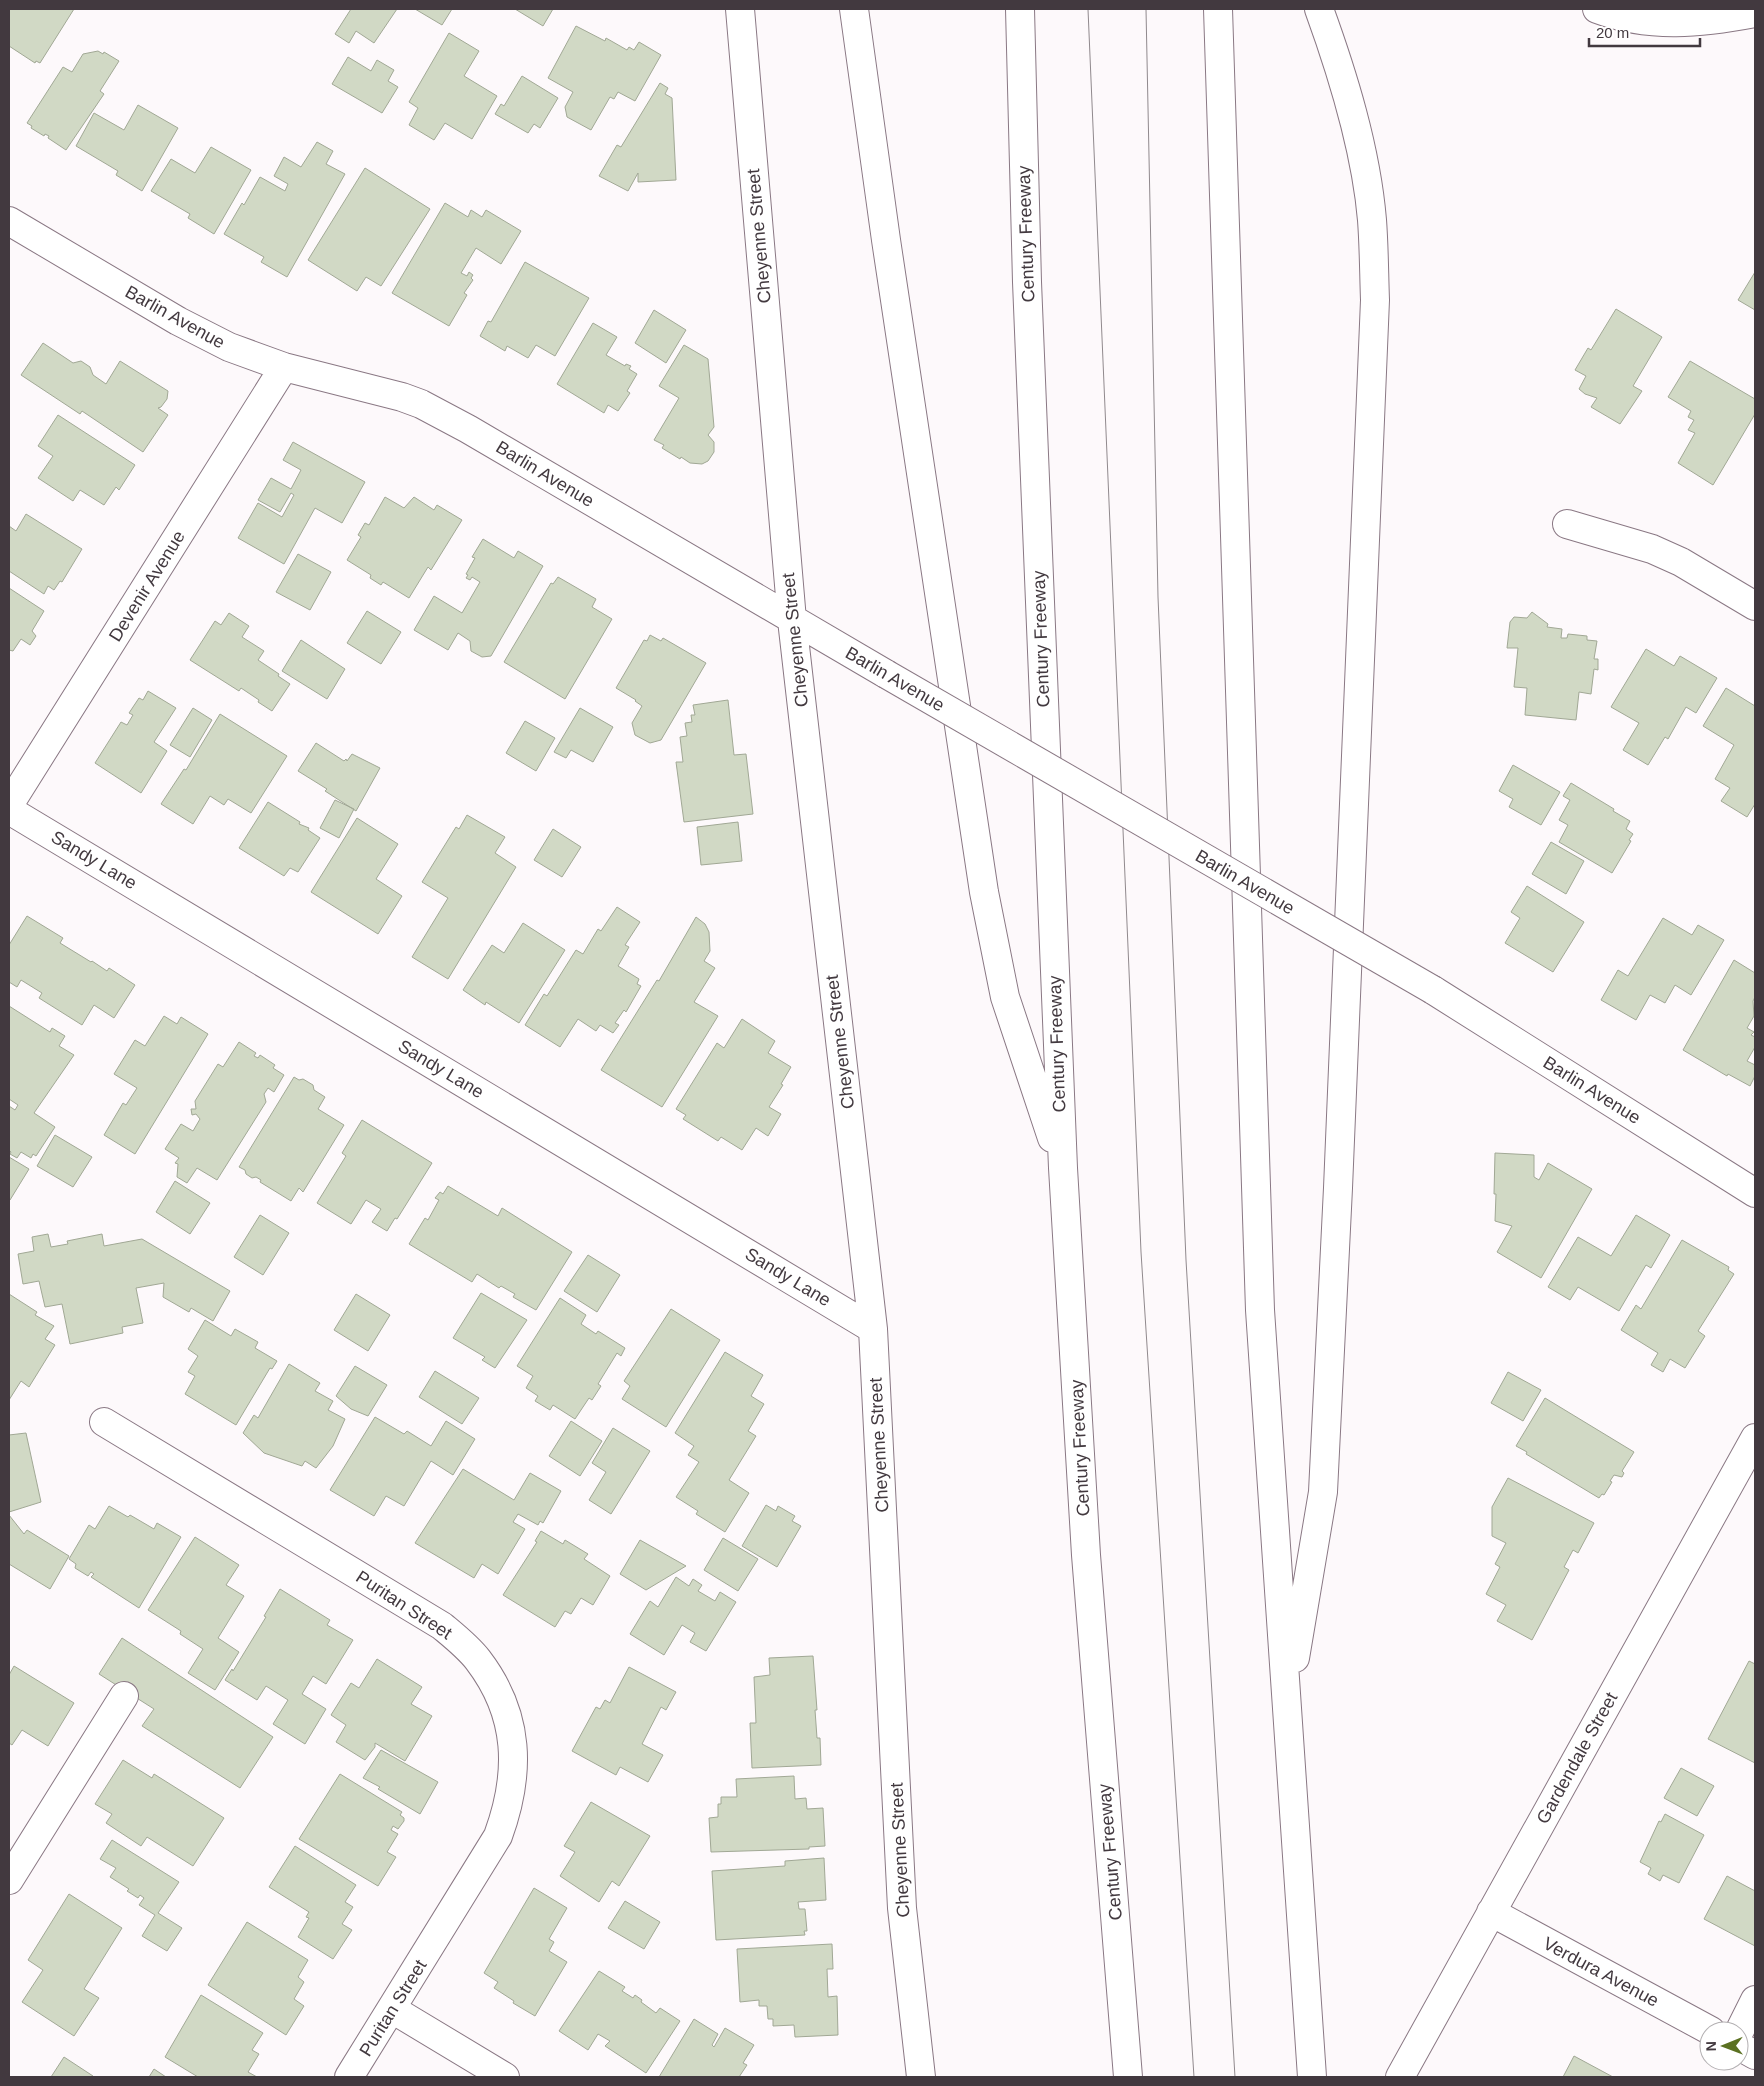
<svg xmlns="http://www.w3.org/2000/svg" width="1764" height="2086" viewBox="0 0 1764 2086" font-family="Helvetica,sans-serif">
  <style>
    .building { fill: #d1d9c5; stroke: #a1a895 }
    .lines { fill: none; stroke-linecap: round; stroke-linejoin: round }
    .minor-casing { stroke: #8a7884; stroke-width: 30 }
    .highway-casing { stroke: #8a7884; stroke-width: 30 }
    .minor { stroke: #fff; stroke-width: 28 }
    .highway { stroke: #fff; stroke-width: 28 }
    .tram { stroke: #90898d; stroke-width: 1 }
    .minor-bridge-casing { stroke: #8a7884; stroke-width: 30; stroke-linecap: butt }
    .minor-bridge { stroke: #fff; stroke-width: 28 }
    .labels { text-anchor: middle; stroke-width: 4; stroke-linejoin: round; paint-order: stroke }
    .street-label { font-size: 18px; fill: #42393f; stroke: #fff }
  </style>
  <rect width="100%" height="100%" fill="#fdf9fb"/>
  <!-- building -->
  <path class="building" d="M9,9H74L40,63L36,61L35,63L9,46Z
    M351,9H397L374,43L356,31L349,43L335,34Z
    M415,9H452L442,25Z
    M515,9H553L543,26Z
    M576,26L605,41L606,38L627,50L629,47L634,50L639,42L661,55L635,101L618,92L614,99L610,97L591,130L567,117L565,107L573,92L548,78Z
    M449,33L479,51L464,76L497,96L472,139L445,123L434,140L409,125L418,108L409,102Z
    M98,51L103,54L104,52L119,61L100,91L104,94L66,150L48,138L49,136L45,134L44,136L31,128L32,126L27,123L63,67L72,72L83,54Z
    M348,57L371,71L377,60L394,70L388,81L398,87L382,113L332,84Z
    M522,76L558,98L540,128L534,124L528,133L495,114L501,104L504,106Z
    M660,83L668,88L665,94L672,98L676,180L638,182V173L628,191L599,176L617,145L621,147Z
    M138,105L178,128L142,191L116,175L118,171L76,146L94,113L124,130Z
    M317,142L333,151L326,164L345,174L287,277L261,262L264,257L224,234L242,203L244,205L260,177L285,191L288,184L274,176L284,157L301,167Z
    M211,147L251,170L214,234L188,218L190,214L151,191L171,159L195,173Z
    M365,168L430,209L381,286L366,277L357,291L308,260Z
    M445,203L468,217L471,210L482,217L486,210L521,231L501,264L476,248L461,273L467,276L469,272L473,275L471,278L473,280L464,293L467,295L449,326L392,293Z
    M525,262L589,298L555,356L536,345L528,358L507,346L505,351L480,336L488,321L491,322Z
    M1755,272V310L1738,300Z
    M1616,309L1662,337L1633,386L1642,391L1620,424L1591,407L1597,398L1585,394L1579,389L1586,376L1575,370L1588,348L1591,350Z
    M654,310L686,330L666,363L635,343Z
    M593,323L617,337L606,355L625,366L626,364L631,366L629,369L637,374L627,391L630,393L618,411L608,405L604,413L557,384Z
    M43,343L73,363L81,361L90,367L93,375L106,384L120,361L168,391L167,399L161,407L158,408L168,415L143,452L82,411L80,414L21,375Z
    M684,345L708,359L714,427L708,435L714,442V452L708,461L702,464L690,463L681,457L680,459L662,448L664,445L654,440L679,398L659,386Z
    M1690,361L1755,399V414L1713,485L1678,463L1695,433L1688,430L1694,420L1688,417L1691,411L1668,397Z
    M58,415L135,465L119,490L116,487L104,505L80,490L73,501L38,478L53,456L38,446Z
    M293,442L365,482L342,523L315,508L284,564L238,538L258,503L282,517L294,495L291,493L280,512L258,500L271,478L291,489L301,470L283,460Z
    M385,497L404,508L414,497L434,510L437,505L462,520L431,570L428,567L409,598L383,582L381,585L370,578L371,575L347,560L361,537L358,535L365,523L369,525Z
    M26,514L82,549L62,582L60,581L54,590L48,586L44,594L9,571V526L16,531Z
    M483,539L514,558L518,551L543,566L491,656L482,657L471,651L470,641L458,633L448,650L414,630L434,596L462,613L480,582L472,577L470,580L466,578L468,575L466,574L475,558L472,557Z
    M298,554L331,572L310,610L276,592Z
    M558,577L596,599L592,607L612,619L565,699L504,662L551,583L553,584Z
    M9,588L44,611L32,631L36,636L30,645L21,639L13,651L9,650Z
    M367,611L401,632L381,664L347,643Z
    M1532,612L1548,624L1547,627L1562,629L1561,638H1567L1568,634L1587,636V640L1597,641L1594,659H1598V670L1594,669L1591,694L1579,692L1576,720L1525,715L1527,688L1514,687L1518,648H1507L1510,622L1514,617L1527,618Z
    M229,613L249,626L242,637L264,651L258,660L279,674L278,676L290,684L272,711L258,702L259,700L241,688L239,691L190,660L215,621L221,625Z
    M650,635L661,641L663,638L706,663L661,740L650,743L635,735L632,723L642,706L635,701L636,700L616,688L644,640L647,641Z
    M301,640L345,669L327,699L282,671Z
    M1646,649L1674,666L1680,656L1717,678L1696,713L1686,707L1668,739L1665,737L1648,765L1623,750L1639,723L1611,707Z
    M1726,688L1755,706V804L1747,817L1721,801L1730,788L1715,779L1734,745L1703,726Z
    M148,691L176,708L154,742L167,751L141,793L95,763L121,722L127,725L133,715L129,713L139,698L143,700Z
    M728,700L734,755L746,754L753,814L684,822L676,762H683L680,737L687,736L685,723L692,722L691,715H695L693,705Z
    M193,708L212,720L190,757L170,745Z
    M580,708L613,727L593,762L571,750L566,758L554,752Z
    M220,714L287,756L251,813L228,799L224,805L210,796L193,824L161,804L184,769L186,770Z
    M525,721L555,738L536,771L506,753Z
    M316,743L344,761L346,759L347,761L352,754L380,768L356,811L325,791L327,789L298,771Z
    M1513,765L1560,792L1541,825L1509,807L1513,799L1499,791Z
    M1571,783L1614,809L1613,811L1630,821L1626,829L1633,834L1629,840L1631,841L1612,873L1559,842L1568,825L1559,820L1570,800L1563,796Z
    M335,800L354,809L339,838L320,828Z
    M268,802L300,822L299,824L309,828L308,830L320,838L298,872L290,868L284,876L239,848Z
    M467,815L505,837L495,853L516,867L448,979L412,957L448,898L422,882L456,827L459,829Z
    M357,818L398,844L376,879L402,896L378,934L311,892Z
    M738,822L742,861L701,865L697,827Z
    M553,829L581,847L562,877L534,860Z
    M1551,842L1584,861L1566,894L1532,874Z
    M1527,886L1584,922L1553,972L1505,943L1520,918L1511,912Z
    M617,907L640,922L625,945L629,947L618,966L639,979L637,984L641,986L626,1012L624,1010L615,1023L619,1025L613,1033L600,1025L596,1031L578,1019L560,1047L525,1025L544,994L547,996L576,950L583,954L598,929L601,931Z
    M27,916L63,938L60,943L91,962L92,961L107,971L109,968L135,985L114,1018L94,1005L82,1025L39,998L42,993L21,980L17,987L9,982V945Z
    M696,917L705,924L709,932L710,951L704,961L715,968L694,1002L718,1016L662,1107L601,1070L657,980L659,981Z
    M1663,918L1692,935L1698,925L1724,940L1691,995L1675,985L1665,1003L1650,995L1636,1020L1601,1000L1618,970L1628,976Z
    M523,923L565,950L519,1023L486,1002L485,1005L463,990L492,945L504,953Z
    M1734,960L1755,973V997L1753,1001L1754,1016L1747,1028L1754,1032L1751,1035L1755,1037V1047L1747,1061L1755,1065V1076L1750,1086L1728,1074L1727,1076L1683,1050Z
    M9,1006L50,1032L52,1028L65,1036L59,1046L74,1055L34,1113L55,1127L36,1156L33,1154L31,1158L21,1152L17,1158L10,1154L11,1152L9,1150V1106L15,1110L18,1105L9,1099Z
    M164,1016L177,1024L181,1017L208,1034L135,1154L104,1135L123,1103L126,1105L137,1088L114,1074L135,1040L145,1046Z
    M742,1019L775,1041L768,1053L791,1067L781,1084L783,1085L769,1107L781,1114L768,1136L756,1128L742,1150L721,1137L718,1141L683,1119L686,1115L676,1109L717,1043L724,1048Z
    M239,1042L256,1053L254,1056L258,1058L260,1055L275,1065L273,1068L284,1075L274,1092L268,1088L264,1094L266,1102L217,1180L197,1168L187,1183L177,1177L178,1164L175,1163L179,1158L165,1149L181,1124L193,1131L200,1119L196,1114L192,1115L191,1109H196L195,1101L218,1064L223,1067Z
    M294,1077L299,1080L303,1079L313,1085L314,1090L325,1097L318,1109L344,1125L303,1192L299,1188L291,1201L260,1182L261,1180L256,1177L252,1178L246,1174L245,1170L239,1167Z
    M362,1120L432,1163L397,1219L395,1218L387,1231L372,1222L381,1209L366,1200L351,1224L317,1203L346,1156L342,1153Z
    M55,1135L92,1157L73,1187L37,1166Z
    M1495,1153L1534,1155V1177L1539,1180L1548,1163L1592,1189L1541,1278L1497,1252L1512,1226L1495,1221L1496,1194H1494Z
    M9,1157L29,1169L10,1200L9,1199Z
    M175,1181L210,1203L190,1234L156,1212Z
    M448,1186L498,1216L502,1208L572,1252L536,1310L513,1297L515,1294L501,1286L499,1288L477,1274L472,1282L409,1244L425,1218L428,1220L439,1200L435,1198L440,1192L443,1194Z
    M260,1215L289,1233L263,1275L234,1257Z
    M1636,1215L1670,1235L1651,1268L1646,1265L1619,1311L1578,1287L1570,1300L1548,1287L1578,1237L1611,1256Z
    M48,1234L51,1247L68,1244L67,1241L102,1234L104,1246L142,1239L230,1291L213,1321L191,1308L189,1312L163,1297L164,1283L136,1288L143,1323L122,1327L123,1333L70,1344L62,1304L45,1307L39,1281L23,1284L18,1254L34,1251L32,1237Z
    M1682,1240L1729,1267L1728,1270L1734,1274L1698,1331L1705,1336L1685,1368L1670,1359L1663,1372L1651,1365L1658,1353L1621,1330L1636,1305L1641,1309Z
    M588,1255L620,1275L597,1312L564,1291Z
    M481,1293L527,1320L495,1368L482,1360L485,1357L453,1338Z
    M9,1294L37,1312L35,1315L54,1326L45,1339L55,1345L29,1387L21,1381L9,1400Z
    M356,1294L390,1315L368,1351L334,1330Z
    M560,1298L586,1315L581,1324L596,1334L598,1331L625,1348L621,1356L617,1353L598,1384L601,1386L592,1400L589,1398L575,1419L553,1405L550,1410L535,1401L538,1396L526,1388L533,1376L517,1366Z
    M671,1309L720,1340L666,1427L622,1399L630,1386L624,1381Z
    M205,1320L231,1336L235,1329L258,1342L255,1348L277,1361L272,1369L270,1368L236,1425L185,1394L195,1376L188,1372L198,1356L188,1349Z
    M725,1352L763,1375L751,1396L764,1404L748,1431L756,1436L729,1480L749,1493L725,1532L696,1514L698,1511L676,1497L699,1462L688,1455L694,1446L675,1433Z
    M289,1364L320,1383L315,1391L333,1401L328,1410L345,1419L333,1446L316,1468L305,1461L302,1466L264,1453L243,1433L254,1415L258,1418Z
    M355,1366L387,1385L368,1416L351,1409L336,1396Z
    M435,1371L479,1398L462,1424L419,1397Z
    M1508,1372L1541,1390L1523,1421L1491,1403Z
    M1545,1398L1634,1452L1622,1471L1624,1473L1622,1477L1614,1475L1610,1481L1612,1482L1604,1495L1602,1494L1599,1498L1526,1454L1527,1452L1516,1446Z
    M375,1417L404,1434L407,1431L431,1446L446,1421L475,1439L453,1475L431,1461L404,1506L386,1496L374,1516L330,1490Z
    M571,1421L602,1441L580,1476L549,1456Z
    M613,1428L650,1451L611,1514L589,1500L606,1472L592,1463Z
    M26,1433L41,1502L9,1512V1435Z
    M463,1469L514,1500L530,1473L561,1491L543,1523L540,1521L538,1525L518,1514L513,1522L525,1529L498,1574L482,1564L474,1578L415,1543Z
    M1508,1478L1594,1523L1578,1553L1573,1550L1564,1567L1569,1570L1532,1640L1497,1621L1506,1605L1486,1594L1500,1567L1495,1564L1506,1543L1492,1536V1507Z
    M766,1505L776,1511L778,1506L795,1516L792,1521L801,1526L777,1567L742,1546Z
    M109,1506L128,1517L130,1515L154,1529L157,1523L181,1537L139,1608L91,1577L94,1574L91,1572L88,1576L75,1568L76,1564L69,1559L89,1525L95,1529Z
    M9,1515L24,1534L27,1530L69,1556L50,1589L9,1564Z
    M541,1531L563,1544L565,1540L588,1554L584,1559L610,1576L593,1605L581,1598L571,1614L565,1611L555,1627L503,1595L537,1542L535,1541Z
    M195,1537L239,1565L226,1585L244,1596L218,1638L239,1652L215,1690L188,1673L203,1649L180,1634L181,1631L148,1610Z
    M723,1538L758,1559L738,1591L704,1570Z
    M640,1540L686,1566L646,1590L620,1574Z
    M676,1577L689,1586L693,1579L702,1585L698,1591L715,1601L720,1592L736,1602L706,1651L690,1642L695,1633L682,1625L664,1655L630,1634L650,1601L658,1607Z
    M280,1589L330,1620L327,1625L353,1640L326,1684L313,1676L302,1694L326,1709L305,1744L273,1724L288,1700L266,1686L257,1700L225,1680L232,1669L233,1671L266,1617L264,1616Z
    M122,1638L273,1737L240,1788L142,1726L154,1709L99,1674Z
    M813,1656L817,1710H815L817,1738H820L821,1765L752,1768L750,1723H756L754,1677L770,1675L769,1658Z
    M377,1659L422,1687L411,1704L432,1716L405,1761L375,1743V1747L365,1760L336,1742L346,1725L331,1715L351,1683L359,1688Z
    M1749,1661L1755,1664V1763L1708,1739Z
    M14,1666L74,1703L48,1746L22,1730L12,1745L9,1743V1675Z
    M629,1667L676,1692L666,1710L661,1707L642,1744L663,1755L648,1782L620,1767L616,1775L572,1751L596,1707L600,1709L605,1700L610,1703Z
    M381,1750L438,1782L420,1814L378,1789L380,1787L363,1778Z
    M123,1760L152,1778L154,1774L224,1818L193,1866L147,1837L141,1846L106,1823L112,1814L95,1804Z
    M1681,1768L1714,1786L1697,1816L1664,1798Z
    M340,1774L402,1812L400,1815L404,1818V1821L398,1829L393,1826L391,1830L398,1834L387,1852L396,1857L378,1886L299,1839Z
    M794,1776L795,1799L806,1798L807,1809L823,1808L825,1846L809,1847V1849L711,1852L709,1818L718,1817V1804H721V1797H737L736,1779Z
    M591,1802L650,1836L619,1886L612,1881L599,1902L560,1876L575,1852L564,1846Z
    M1665,1814L1704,1835L1679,1883L1663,1875L1660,1881L1648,1874L1651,1868L1640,1862L1659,1821L1661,1822Z
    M112,1840L179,1882L158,1913L182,1928L167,1951L142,1936L155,1915L139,1905L144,1898L140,1895L138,1898L127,1891L129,1889L110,1877L116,1868L100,1859Z
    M295,1846L356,1885L345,1902L353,1907L342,1924L352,1930L333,1959L298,1937L309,1918L306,1917L309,1912L269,1887Z
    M824,1858L826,1900L798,1902L799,1909H805L807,1931H804L805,1935L716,1940L712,1871L785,1866V1861Z
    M1727,1876L1755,1891V1946L1704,1919Z
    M534,1888L567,1908L549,1939L554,1942L549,1951L567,1962L535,2016L513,2003L514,2001L494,1988L498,1982L484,1973Z
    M69,1894L122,1928L84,1989L99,1998L74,2036L22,2002L43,1970L28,1960Z
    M625,1901L660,1922L644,1949L608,1928Z
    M247,1922L308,1960L298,1977L304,1982L294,1999L304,2006L286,2035L208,1985Z
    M832,1944L833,1969H827L828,1997L837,1996L838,2035L795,2037L794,2025L773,2026V2019H768L767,2006H759V2000L740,2002L737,1949Z
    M599,1971L625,1987L622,1991L633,1998L635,1995L642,2000L641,2002L656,2013L660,2008L680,2021L646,2073L605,2046L610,2041L598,2034L588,2050L559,2031Z
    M201,1995L263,2033L252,2050L259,2054L248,2072L257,2077H198L165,2057Z
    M694,2019L718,2034L712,2045L714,2047L725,2028L754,2045L743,2063L747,2065L739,2077H659Z
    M1574,2056L1613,2077H1563Z
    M64,2057L93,2076L92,2077H51Z
    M154,2069L166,2077H149Z"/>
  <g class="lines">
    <!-- minor casing -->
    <g class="minor-casing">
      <path id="minor" d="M740,9L792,620L873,1329L902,1908L921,2077
        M9,221L178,321L229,347L284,367L402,397L421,404L468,429L886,674
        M1567,524L1652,549L1681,562L1755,606
        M9,805L284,367
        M9,810L873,1329
        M1433,990L1755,1193
        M104,1422L442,1626C454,1636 468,1647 478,1660C520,1715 521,1773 498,1836L349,2077
        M9,1880L124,1696
        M1491,1912L1711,2031
        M392,2009L505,2077
        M1739,2032L1755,2000
        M1739,2046L1755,2055
        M1400,2077L1755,1438"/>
    </g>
    <!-- highway casing -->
    <g class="highway-casing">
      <path id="highway" d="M854,9L886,240L984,892L1005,997L1052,1138
        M1020,9L1027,282L1063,1168L1086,1555L1128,2077
        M1218,9L1260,1310L1312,2077
        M1597,9C1650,29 1702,23 1755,13
        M1295,1658L1323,1492L1338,1188L1375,300C1374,273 1374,246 1372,220C1366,149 1343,75 1319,9"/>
    </g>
    <!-- minor -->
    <use href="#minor" class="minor"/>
    <!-- highway -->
    <use href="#highway" class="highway"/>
    <!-- tram -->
    <path class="tram" d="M1088,9L1141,1252L1194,2077
      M1146,9L1158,597L1186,1260L1235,2077"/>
    <!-- minor-bridge casing -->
    <g class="minor-bridge-casing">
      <path id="minor-bridge" d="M886,674L1433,990"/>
    </g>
    <!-- minor-bridge -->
    <use href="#minor-bridge" class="minor-bridge"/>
  </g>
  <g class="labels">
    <!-- street labels -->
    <g class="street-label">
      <text transform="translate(1026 234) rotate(-92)" y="6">Century Freeway</text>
      <text transform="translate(759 236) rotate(-95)" y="6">Cheyenne Street</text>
      <text transform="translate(175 317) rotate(29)" y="6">Barlin Avenue</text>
      <text transform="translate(545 474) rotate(31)" y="6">Barlin Avenue</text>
      <text transform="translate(147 586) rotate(-58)" y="6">Devenir Avenue</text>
      <text transform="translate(1041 639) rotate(-92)" y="6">Century Freeway</text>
      <text transform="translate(795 640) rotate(-96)" y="6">Cheyenne Street</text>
      <text transform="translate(895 679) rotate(30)" y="6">Barlin Avenue</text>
      <text transform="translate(94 860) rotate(31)" y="6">Sandy Lane</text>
      <text transform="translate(1245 882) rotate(30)" y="6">Barlin Avenue</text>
      <text transform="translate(840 1042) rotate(-97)" y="6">Cheyenne Street</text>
      <text transform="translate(1057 1044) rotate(-92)" y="6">Century Freeway</text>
      <text transform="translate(441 1069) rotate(31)" y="6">Sandy Lane</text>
      <text transform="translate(1592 1090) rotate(32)" y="6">Barlin Avenue</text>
      <text transform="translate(788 1277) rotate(31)" y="6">Sandy Lane</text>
      <text transform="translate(879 1445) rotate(-93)" y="6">Cheyenne Street</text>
      <text transform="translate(1080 1448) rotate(-93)" y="6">Century Freeway</text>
      <text transform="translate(404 1605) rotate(33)" y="6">Puritan Street</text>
      <text transform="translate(1577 1758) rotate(-61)" y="6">Gardendale Street</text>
      <text transform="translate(900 1850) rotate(-93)" y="6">Cheyenne Street</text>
      <text transform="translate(1110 1852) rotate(-95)" y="6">Century Freeway</text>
      <text transform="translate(1601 1972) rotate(28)" y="6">Verdura Avenue</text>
      <text transform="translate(393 2008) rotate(-58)" y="6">Puritan Street</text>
    </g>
  </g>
  <!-- border -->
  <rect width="1764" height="2086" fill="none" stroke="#42393f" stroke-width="20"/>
  <!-- north arrow -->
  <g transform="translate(1724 2046) rotate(269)"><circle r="24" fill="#ffffff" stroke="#b3b0b2"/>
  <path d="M0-4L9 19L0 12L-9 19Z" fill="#5b7122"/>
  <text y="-8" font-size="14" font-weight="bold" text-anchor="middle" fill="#42393f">N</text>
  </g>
  <!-- scale -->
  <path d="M1589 38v8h111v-8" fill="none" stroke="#42393f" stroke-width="2.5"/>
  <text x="1596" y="38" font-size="15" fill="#42393f" stroke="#ffffff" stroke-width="4" paint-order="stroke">20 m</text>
</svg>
